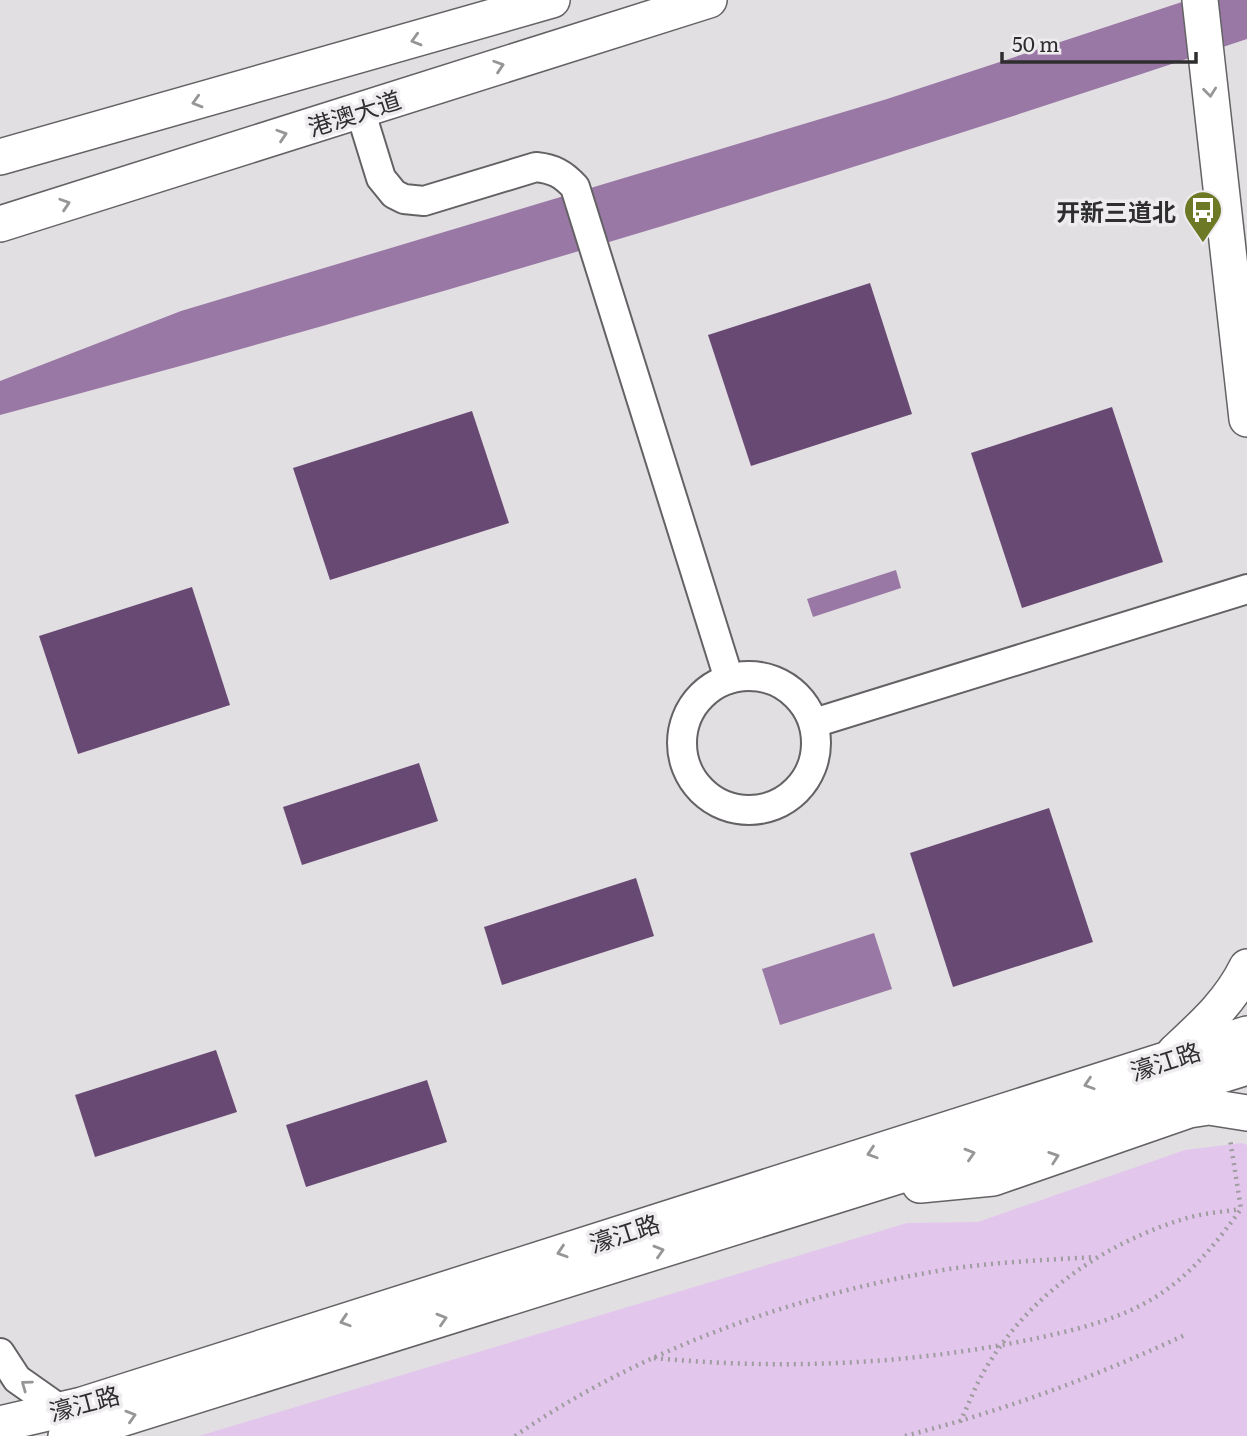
<svg xmlns="http://www.w3.org/2000/svg" width="1247" height="1436" viewBox="0 0 1247 1436" font-family="Literata,'Noto Sans SC',serif">
<style>
.green{fill:#e2c6ec}
.water{fill:#9a78a5}
.building{fill:#684973}
.lines{fill:none;stroke-linecap:round;stroke-linejoin:round}
.minor-casing{stroke:#646265;stroke-width:32}
.major-casing{stroke:#646265;stroke-width:38}
.path{stroke:#9e9c9f;stroke-width:4.5;stroke-dasharray:2 5;stroke-linecap:butt}
.minor{stroke:#fff;stroke-width:28}
.major{stroke:#fff;stroke-width:35}
.oneway{stroke:#979697}
.labels{text-anchor:middle;dominant-baseline:central;stroke-width:7;stroke-linejoin:round;paint-order:stroke}
.street-label{font-size:24px;fill:#2f2e2f;stroke:#efecf0}
.poi-label{font-size:24px;font-weight:bold;fill:#2f2e2f;stroke:#efecf0;text-anchor:end}
</style>
<rect width="100%" height="100%" fill="#e2dfe3"/>
<polygon class="green" points="1242,1143 1247,1145 1247,1436 199,1436 907,1223 978,1222 1185,1150"/>
<g class="water">
<path d="M 1188,0 L 1247,0 L 1247,39 C 836,177 419,303 0,415 L 0,381 L 181,311 L 887,99 Z"/>
<polygon points="896,570 901,588 813,617 807,599"/>
<polygon points="874,933 892,989 780,1025 762,969"/>
</g>
<g class="building">
<polygon points="870,283 912,414 751,466 708,335"/>
<polygon points="1112,407 1163,562 1022,608 971,453"/>
<polygon points="472,411 509,523 330,580 293,468"/>
<polygon points="192,587 230,705 78,754 39,636"/>
<polygon points="419,763 438,821 302,865 283,807"/>
<polygon points="1049,808 1093,942 953,987 910,853"/>
<polygon points="636,878 654,936 502,985 484,927"/>
<polygon points="216,1050 237,1112 95,1157 75,1095"/>
<polygon points="427,1080 447,1142 306,1187 286,1125"/>
</g>
<g class="lines">
<defs>
<g id="minor">
<path d="M 360,110 L 381,178 L 394,194 L 404,199 L 424,201 L 536,167 C 554,169 563,174 575,187 L 729,679"/>
<circle cx="749" cy="743" r="67"/>
<polyline points="814,723 1247,589"/>
<polyline points="0,1353 17,1379 61,1410"/>
</g>
<g id="major">
<polyline points="1200,0 1247,419"/>
<polyline points="0,157 552,0"/>
<polyline points="0,224 709,0"/>
<path d="M 1175,1052 C 1203,1026 1230,1002 1247,967"/>
<polyline points="920,1185 993,1178 1189,1110 1209,1107 1247,1113"/>
<polyline points="0,1424 82,1405 1247,1034"/>
<polyline points="66,1436 1247,1067"/>
</g>
</defs>
<use href="#minor" class="minor-casing"/>
<use href="#major" class="major-casing"/>
<g class="path">
<path d="M 654,1358 C 781,1370 907,1365 1033,1339 C 1080,1329 1131,1317 1170,1287 C 1199,1265 1220,1238 1241,1209 L 1230,1139"/>
<path d="M 960,1422 C 968,1406 974,1389 983,1373 C 1027,1296 1103,1243 1187,1218 C 1204,1213 1223,1212 1240,1209"/>
<path d="M 515,1436 C 639,1350 794,1295 943,1270 C 993,1262 1045,1260 1096,1257"/>
<path d="M 905,1436 C 1003,1411 1095,1377 1187,1334"/>
</g>
<use href="#minor" class="minor"/>
<use href="#major" class="major"/>
</g>
<defs><path id="oneway-chevron" d="M-2-3.5L2.5 0L-2 3.5" fill="none" stroke-width="1.6" stroke-linecap="round" stroke-linejoin="round" transform="scale(1.75)"/></defs>
<g class="oneway">
<use href="#oneway-chevron" transform="translate(416 40) rotate(164)"/>
<use href="#oneway-chevron" transform="translate(499 66) rotate(-18)"/>
<use href="#oneway-chevron" transform="translate(1210 92) rotate(84)"/>
<use href="#oneway-chevron" transform="translate(197 102) rotate(164)"/>
<use href="#oneway-chevron" transform="translate(282 135) rotate(-18)"/>
<use href="#oneway-chevron" transform="translate(65 204) rotate(-18)"/>
<use href="#oneway-chevron" transform="translate(1089 1084) rotate(162)"/>
<use href="#oneway-chevron" transform="translate(872 1153) rotate(162)"/>
<use href="#oneway-chevron" transform="translate(970 1154) rotate(-17)"/>
<use href="#oneway-chevron" transform="translate(1054 1157) rotate(-19)"/>
<use href="#oneway-chevron" transform="translate(659 1251) rotate(-17)"/>
<use href="#oneway-chevron" transform="translate(562 1252) rotate(162)"/>
<use href="#oneway-chevron" transform="translate(442 1319) rotate(-17)"/>
<use href="#oneway-chevron" transform="translate(345 1321) rotate(162)"/>
<use href="#oneway-chevron" transform="translate(26 1385) rotate(-144)"/>
<use href="#oneway-chevron" transform="translate(131 1416) rotate(-17)"/>
</g>
<defs>
<symbol id="bus-pin" viewBox="-11 -11 22 30"><path d="M0 17L-7.5 6A9.5 9.5 0 1 1 7.5 6Z" fill="#6d7925" stroke="#efecf0"/><path d="M-5-6H5V4H4V6H2V4H-2V6H-4V4H-5ZM-3.5-4V0h7V-4ZM-3.5 1.2v1.5H-2V1.2ZM2 1.2v1.5H3.5V1.2Z" fill="#fff"/></symbol>
</defs>
<g fill-rule="evenodd">
<use href="#bus-pin" x="1181" y="188" width="44" height="60"/>
</g>
<g class="labels">
<g class="street-label">
<text transform="translate(354 112) rotate(-18)">港澳大道</text>
<text transform="translate(1165 1060) rotate(-18)">濠江路</text>
<text transform="translate(624 1232) rotate(-18)">濠江路</text>
<text transform="translate(84 1402) rotate(-15)">濠江路</text>
</g>
<g class="poi-label">
<text x="1176" y="210">开新三道北</text>
</g>
</g>
<path d="M1002 52v10h194v-10" fill="none" stroke="#2f2e2f" stroke-width="3.5"/>
<text x="1012" y="52" font-size="21" fill="#2f2e2f" stroke="#efecf0" stroke-width="5" paint-order="stroke">50 m</text>
</svg>
